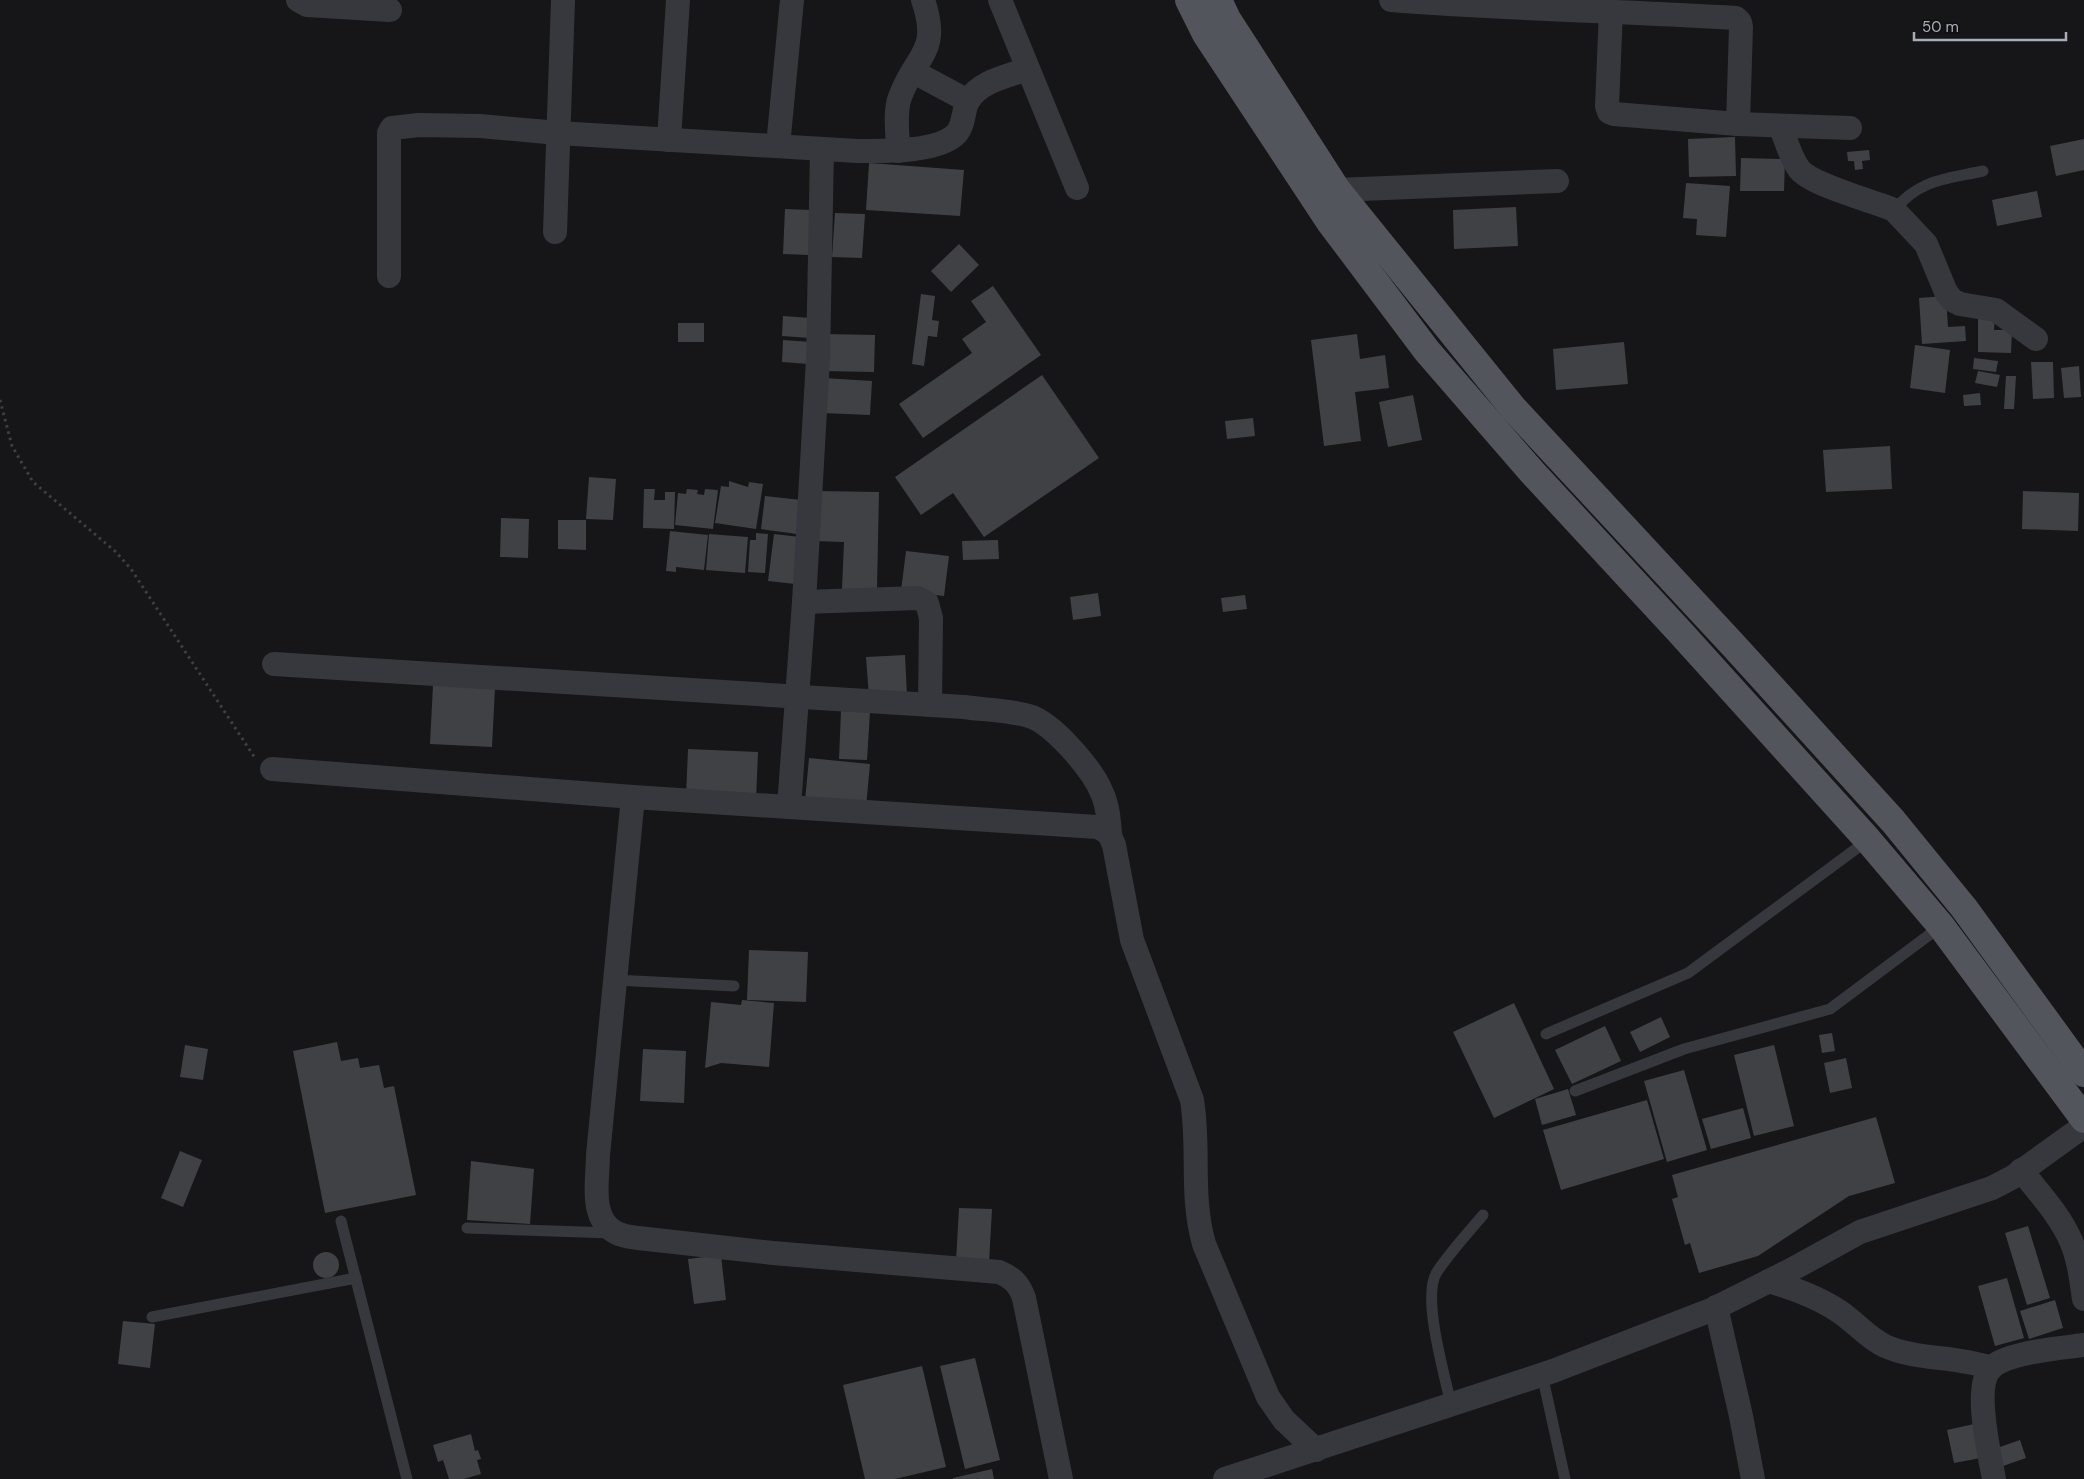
<svg xmlns="http://www.w3.org/2000/svg" width="2084" height="1479" viewBox="0 0 2084 1479" font-family="'DM Sans',sans-serif">
<style>
.building{fill:#404145}
.lines{fill:none;stroke-linecap:round;stroke-linejoin:round}
.path{stroke:#3d3f44;stroke-width:3;stroke-dasharray:2.5 4;stroke-linecap:butt}
.service{stroke:#37383d;stroke-width:11}
.minor{stroke:#37383d;stroke-width:24}
.primary{stroke:#53555c;stroke-width:28}
</style>
<rect width="100%" height="100%" fill="#161618"/>
<g class="building">
<polygon points="1735,137 1736,176 1689,177 1688,139"/>
<polygon points="2084,139 2084,170 2056,176 2050,146"/>
<polygon points="1869,150 1870,160 1862,161 1863,169 1855,170 1854,161 1848,161 1847,152"/>
<polygon points="1741,158 1785,159 1784,191 1740,191"/>
<polygon points="869,163 964,170 960,216 866,210"/>
<polygon points="1686,183 1730,186 1726,237 1696,235 1697,219 1683,218"/>
<polygon points="2037,191 2042,217 1997,226 1992,200"/>
<polygon points="1516,207 1518,246 1454,249 1453,210"/>
<polygon points="785,209 811,210 809,255 783,254"/>
<polygon points="835,213 865,214 862,258 832,257"/>
<polygon points="959,244 979,265 951,292 931,271"/>
<polygon points="993,286 1041,355 923,438 899,404 972,353 962,339 986,322 971,301"/>
<polygon points="921,294 935,296 932,320 939,321 937,337 928,336 924,366 912,364"/>
<polygon points="1946,296 1948,327 1965,326 1966,341 1922,344 1919,298"/>
<polygon points="783,316 811,318 810,338 782,336"/>
<polygon points="1978,317 1995,317 1994,330 2012,330 2011,353 1978,352"/>
<rect x="678" y="323" width="26" height="19"/>
<polygon points="824,334 875,335 874,372 823,371"/>
<polygon points="1357,334 1360,359 1385,355 1389,388 1355,392 1361,441 1324,446 1311,340"/>
<polygon points="783,340 811,342 809,364 782,362"/>
<polygon points="1624,342 1628,384 1556,390 1553,349"/>
<polygon points="1915,345 1950,350 1945,393 1910,388"/>
<polygon points="1974,358 1998,361 1996,372 1973,369"/>
<polygon points="2031,362 2053,362 2054,398 2033,399"/>
<polygon points="2079,366 2081,397 2064,398 2061,368"/>
<polygon points="1978,371 2000,375 1997,387 1975,383"/>
<polygon points="1042,375 1099,458 984,537 953,493 921,515 895,477"/>
<polygon points="2006,376 2016,376 2014,409 2004,409"/>
<polygon points="824,378 872,381 870,415 822,413"/>
<polygon points="1980,393 1981,405 1964,406 1963,395"/>
<polygon points="1413,395 1422,440 1388,447 1379,402"/>
<polygon points="1253,418 1255,436 1227,439 1225,421"/>
<polygon points="1890,446 1892,489 1826,492 1823,450"/>
<polygon points="589,477 616,479 613,520 586,519"/>
<polygon points="729,481 748,487 749,482 763,484 756,529 715,523 721,486 729,487"/>
<polygon points="644,489 655,489 654,500 665,500 665,492 675,492 674,529 643,528"/>
<polygon points="687,489 698,490 697,494 704,495 705,489 718,490 713,529 675,525 678,493 686,494"/>
<polygon points="816,491 879,492 877,589 842,589 844,542 814,541"/>
<polygon points="2023,491 2079,493 2078,531 2022,529"/>
<polygon points="765,496 801,500 797,534 761,529"/>
<polygon points="501,518 529,519 528,558 500,557"/>
<polygon points="558,520 586,520 586,550 558,549"/>
<polygon points="670,531 708,535 704,570 676,567 676,572 666,571"/>
<polygon points="756,533 768,534 765,573 748,572 750,540 756,540"/>
<polygon points="709,534 748,537 745,573 706,570"/>
<polygon points="774,534 800,537 795,584 768,581"/>
<polygon points="998,540 999,559 963,560 962,541"/>
<polygon points="906,551 949,556 944,596 901,591"/>
<polygon points="1098,593 1101,616 1073,620 1070,597"/>
<polygon points="1245,595 1247,609 1223,612 1221,598"/>
<polygon points="905,655 907,696 869,697 866,657"/>
<polygon points="433,685 495,688 492,747 430,744"/>
<polygon points="841,711 870,712 867,760 839,759"/>
<polygon points="688,749 758,752 756,800 686,797"/>
<polygon points="809,758 870,764 866,807 805,801"/>
<polygon points="749,950 808,952 806,1002 747,1000"/>
<polygon points="742,1000 774,1003 769,1067 721,1063 705,1068 711,1002 741,1005"/>
<polygon points="1514,1003 1554,1089 1494,1118 1453,1032"/>
<polygon points="1661,1017 1670,1037 1640,1052 1630,1032"/>
<polygon points="1605,1026 1621,1061 1572,1084 1555,1050"/>
<polygon points="1832,1033 1835,1051 1822,1053 1819,1035"/>
<polygon points="337,1042 341,1061 358,1058 360,1068 379,1065 384,1088 394,1086 416,1195 325,1213 293,1051"/>
<polygon points="185,1045 208,1049 203,1080 180,1077"/>
<polygon points="1774,1045 1794,1126 1754,1136 1734,1055"/>
<polygon points="643,1049 686,1051 684,1103 640,1101"/>
<polygon points="1846,1058 1852,1088 1830,1093 1824,1063"/>
<polygon points="1684,1070 1707,1150 1667,1162 1644,1081"/>
<polygon points="1568,1089 1576,1115 1542,1125 1535,1099"/>
<polygon points="1647,1100 1664,1159 1561,1190 1543,1130"/>
<polygon points="1743,1108 1751,1138 1711,1149 1702,1119"/>
<polygon points="1876,1117 1895,1183 1849,1196 1758,1256 1699,1273 1690,1243 1685,1245 1672,1199 1678,1197 1672,1175"/>
<polygon points="180,1151 202,1160 183,1207 161,1198"/>
<polygon points="471,1161 534,1169 530,1224 467,1220"/>
<polygon points="959,1208 992,1209 989,1263 956,1261"/>
<polygon points="2028,1226 2050,1298 2027,1305 2005,1233"/>
<circle cx="326" cy="1265" r="13"/>
<polygon points="721,1255 726,1300 694,1304 688,1259"/>
<polygon points="2007,1278 2024,1338 1995,1346 1978,1286"/>
<polygon points="2055,1300 2063,1328 2029,1339 2020,1311"/>
<polygon points="123,1321 155,1324 150,1368 118,1364"/>
<polygon points="975,1358 1000,1460 965,1469 940,1366"/>
<polygon points="922,1366 946,1467 895,1479 865,1479 843,1385"/>
<polygon points="1974,1424 1981,1458 1954,1463 1947,1430"/>
<polygon points="471,1434 475,1451 478,1450 481,1459 477,1460 481,1474 464,1479 449,1479 443,1460 438,1462 433,1445"/>
<polygon points="2020,1440 2026,1458 2003,1466 1997,1448"/>
<polygon points="992,1469 994,1479 953,1479 953,1478"/>
</g>
<g class="lines">
<polyline class="path" points="0,400 12,446 33,482 116,552 131,569 255,758"/>
<g class="service">
<path d="M 1894,210 C 1920,179 1946,179 1983,171"/>
<polyline points="615,980 734,986"/>
<polyline points="1546,1034 1688,973 1868,840"/>
<polyline points="1575,1091 1684,1049 1830,1009 1941,926"/>
<polyline points="341,1221 407,1479"/>
<polyline points="467,1228 612,1233"/>
<polyline points="152,1317 356,1278"/>
<polyline points="1542,1374 1565,1479"/>
<path d="M 1451,1405 C 1445,1375 1421,1296 1437,1272 C 1450,1252 1468,1233 1483,1215"/>
</g>
<g class="minor">
<polyline points="298,0 307,5 390,10"/>
<polyline points="1000,0 1077,188"/>
<path d="M 1391,0 C 1506,9 1621,11 1736,18 L 1740,22 L 1741,27 L 1738,124"/>
<polyline points="1611,10 1607,106 1609,112 1614,114 1738,124 1850,128"/>
<polyline points="914,72 968,101"/>
<path d="M 1780,126 C 1786,139 1790,157 1799,169 C 1811,185 1873,201 1894,210 L 1926,244 L 1946,292 L 1952,300 L 1960,304 L 1996,310 L 2036,339"/>
<polyline points="669,140 678,0"/>
<polyline points="778,146 792,0"/>
<path d="M 898,151 C 898,133 894,113 900,97 C 916,53 941,53 923,0"/>
<polyline points="1337,190 1557,181"/>
<polyline points="555,232 563,0"/>
<path d="M 389,276 L 389,133 L 392,128 L 419,125 L 480,126 L 558,133 L 857,151 C 882,151 939,153 957,133 C 964,125 963,110 968,101 C 980,81 1008,76 1028,69"/>
<polyline points="804,602 918,598 927,603 931,618 930,705"/>
<path d="M 274,664 L 964,707 C 985,710 1009,710 1029,716 C 1053,723 1093,770 1102,793 C 1108,806 1109,821 1110,834"/>
<path d="M 272,769 L 633,797 L 1097,827 C 1108,831 1110,835 1114,845 L 1132,940 L 1192,1100 C 1200,1149 1190,1194 1204,1244 L 1268,1397 L 1284,1420 L 1316,1450"/>
<path d="M 633,797 L 598,1155 C 598,1179 589,1218 615,1232 C 621,1236 630,1237 638,1238 L 773,1253 L 999,1272 C 1013,1278 1019,1284 1024,1298 L 1061,1479"/>
<polyline points="789,807 804,602 818,359 822,149"/>
<path d="M 2021,1170 C 2038,1192 2060,1215 2071,1241 C 2079,1259 2081,1279 2084,1299"/>
<path d="M 1769,1281 C 1794,1289 1818,1297 1840,1312 C 1855,1322 1869,1339 1885,1346 C 1915,1360 1958,1356 1991,1368"/>
<polyline points="1716,1307 1741,1416 1753,1479"/>
<polyline points="1225,1479 1553,1371 1711,1310 1789,1271 1860,1232 1992,1188 2013,1177 2084,1126"/>
<path d="M 1994,1479 C 1990,1456 1972,1384 1992,1367 C 2009,1352 2061,1348 2084,1345"/>
</g>
<g class="primary">
<polyline points="1189,0 1206,34 1330,222 1427,351 1532,472 1679,631 1868,840 1941,926 2084,1119"/>
<polyline points="1218,0 1227,19 1337,190 1513,408 1734,646 1893,821 1964,908 2084,1073"/>
</g>
</g>
<path d="M1914 32v8h152v-8" fill="none" stroke="#a8adb8" stroke-width="2.5"/>
<text x="1922" y="32" font-size="15" fill="#a8adb8" stroke="#111113" stroke-width="4" paint-order="stroke">50 m</text>
</svg>
